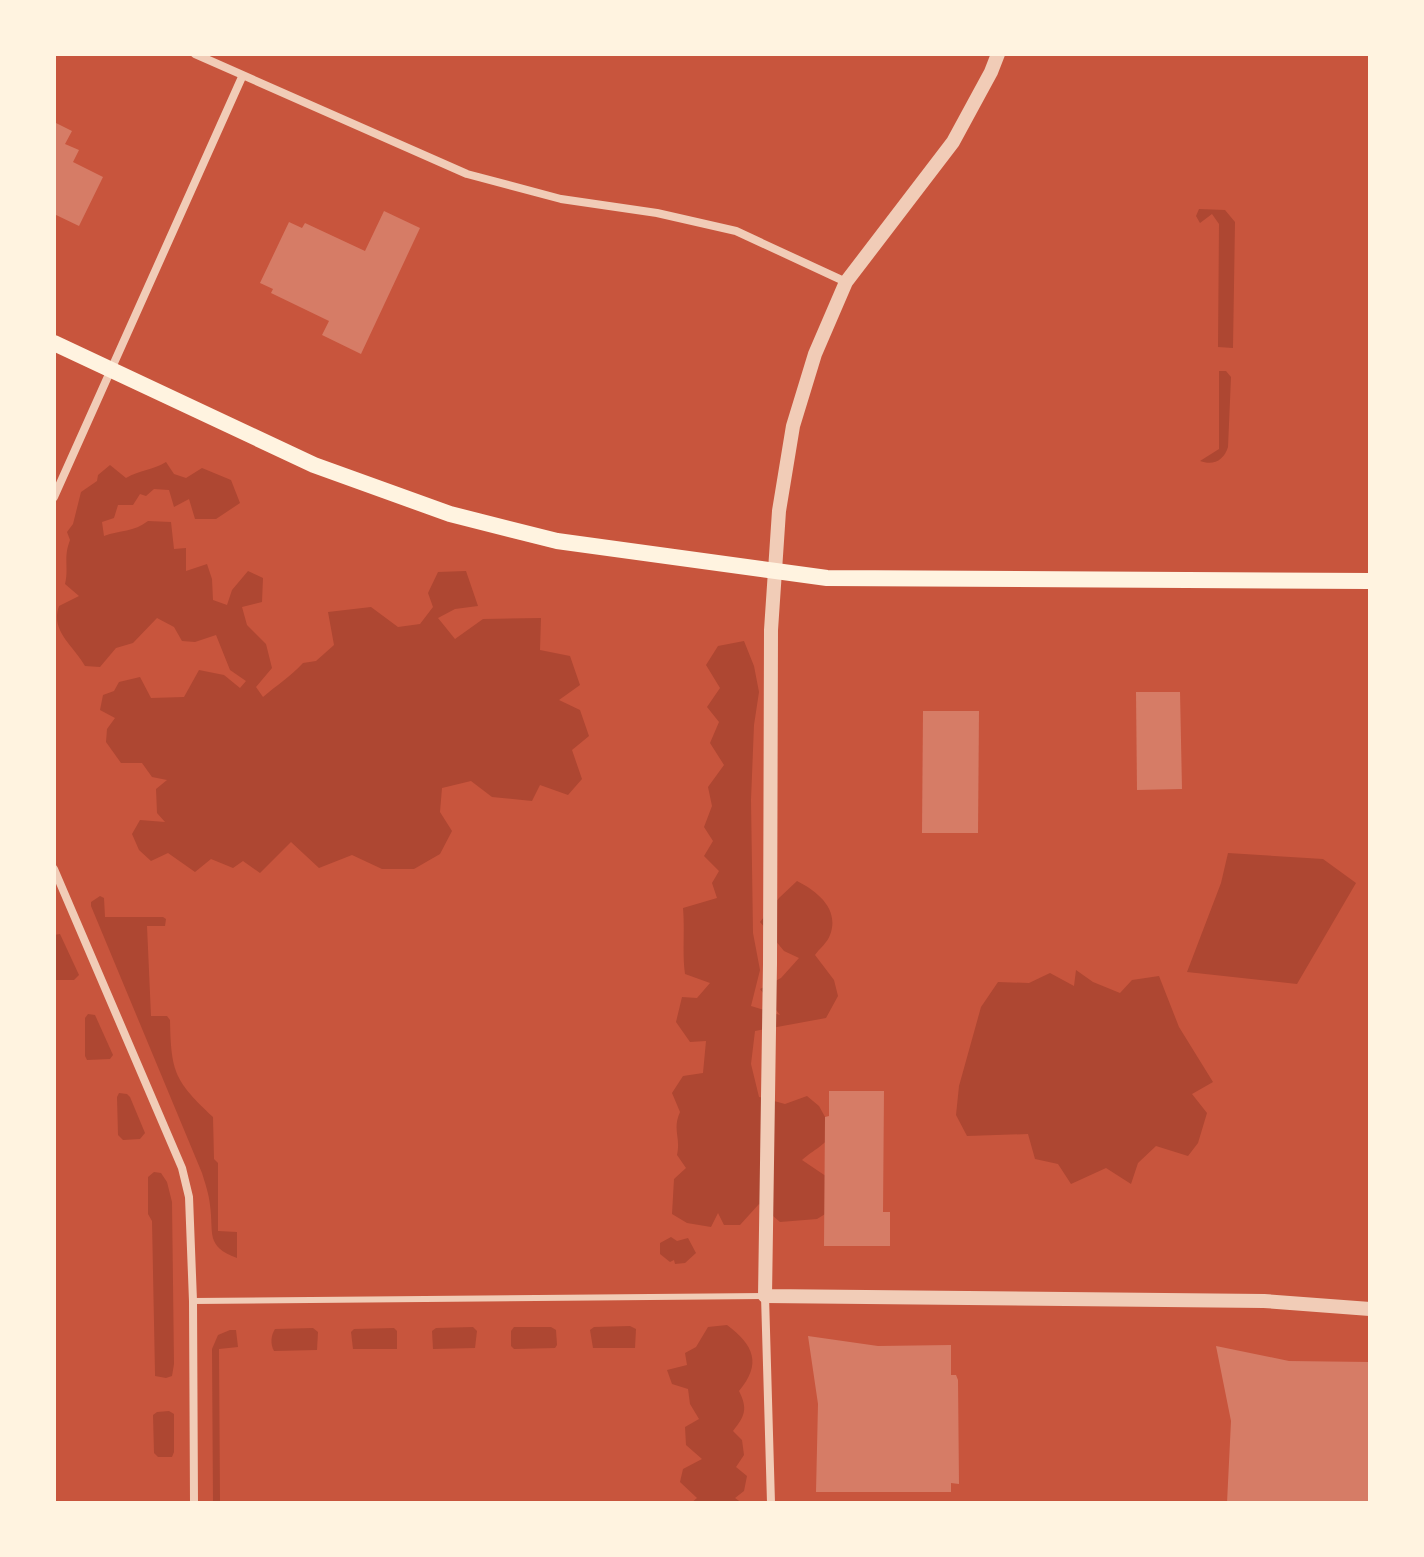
<svg xmlns="http://www.w3.org/2000/svg" width="1424" height="1557" viewBox="0 0 1424 1557" font-family="Arial,sans-serif">
<style>
.green{fill:#ae4732}
.building{fill:#d67c66}
.lines{fill:none;stroke-linecap:round;stroke-linejoin:round}
.service{stroke:#f1ccb7;stroke-width:6}
.minor{stroke:#f1ccb7;stroke-width:8}
.tertiary{stroke:#f1ccb7;stroke-width:14}
.secondary{stroke:#fff3e0;stroke-width:16}
</style>
<rect width="100%" height="100%" fill="#c8553d"/>
<g class="green">
<polygon points="1199,209 1225,210 1235,222 1233,348 1218,347 1219,224 1212,214 1200,223 1196,216"/>
<path d="M 1219,371 L 1226,371 L 1231,377 L 1228,447 C 1224,460 1214,466 1200,461 L 1219,449 Z"/>
<path d="M 166,462 L 174,474 L 186,478 L 202,468 L 231,480 L 240,503 L 216,519 L 195,519 L 189,499 L 174,507 L 169,490 L 154,489 L 146,496 L 140,494 L 133,505 L 118,505 L 114,518 L 102,522 L 104,536 C 120,530 134,532 148,521 L 171,522 L 174,549 L 186,548 L 186,571 L 207,564 L 212,579 L 213,600 L 227,605 L 232,590 L 248,571 L 263,578 L 262,602 L 242,607 L 247,625 L 266,644 L 272,668 L 256,687 L 263,697 C 277,685 290,677 303,663 L 316,661 L 334,645 L 328,612 L 371,607 L 398,627 L 420,624 L 433,607 L 428,593 L 438,572 L 466,571 L 478,606 L 455,609 L 438,618 L 455,639 L 483,619 L 541,618 L 540,650 L 570,656 L 580,685 L 559,700 L 580,710 L 589,736 L 572,750 L 582,779 L 568,795 L 540,785 L 532,801 L 492,797 L 471,781 L 442,788 L 440,812 L 452,831 L 440,854 L 414,869 L 382,869 L 352,855 L 319,868 L 291,842 L 260,873 L 243,861 L 233,868 L 211,859 L 195,872 L 168,853 L 151,861 L 139,850 L 132,834 L 140,820 L 165,822 L 157,813 L 156,789 L 167,780 L 152,777 L 142,763 L 121,763 L 106,742 L 107,729 L 115,718 L 100,710 L 103,695 L 114,691 L 119,682 L 140,677 L 151,698 L 184,697 L 199,670 L 224,675 L 240,688 L 246,681 L 230,670 L 216,635 L 195,642 L 182,641 L 174,627 L 157,618 L 133,643 L 116,648 L 100,667 L 85,666 C 73,645 50,631 59,606 L 79,596 L 65,584 C 69,567 63,558 70,540 L 67,532 L 73,524 L 81,492 L 97,481 L 98,475 L 110,465 L 126,478 C 140,470 153,470 166,462 Z"/>
<path d="M 744,641 L 754,666 L 759,692 L 754,725 L 751,800 L 753,933 L 760,970 L 751,1006 L 780,1015 L 760,989 L 781,978 L 799,958 L 784,951 L 760,922 L 779,898 L 797,881 C 817,891 840,909 830,935 C 828,942 819,949 815,955 L 834,980 L 838,996 L 826,1018 L 755,1031 L 751,1064 L 759,1097 L 785,1104 L 807,1096 L 819,1106 L 834,1133 C 822,1147 815,1149 802,1160 L 839,1185 L 835,1208 L 817,1219 L 780,1222 L 759,1204 L 740,1225 L 724,1225 L 718,1213 L 711,1227 L 687,1223 L 672,1214 L 674,1179 L 686,1168 L 677,1155 C 681,1137 672,1130 680,1112 L 672,1093 L 683,1076 L 703,1073 L 706,1041 L 690,1042 L 676,1022 L 682,997 L 697,998 L 710,983 L 685,974 C 682,952 685,932 683,908 L 717,898 L 712,883 L 719,871 L 704,856 L 713,841 L 704,827 L 712,806 L 708,787 L 724,765 L 710,743 L 719,722 L 707,707 L 720,688 L 706,665 L 718,646 Z"/>
<polygon points="1228,853 1323,859 1356,883 1297,984 1187,972 1221,883"/>
<path d="M 100,896 L 104,898 L 105,917 L 163,917 L 166,919 L 165,926 L 147,926 L 151,1016 L 167,1016 L 170,1020 C 171,1073 175,1081 213,1117 L 214,1159 L 218,1163 L 218,1231 L 237,1232 L 237,1258 C 205,1246 214,1234 210,1205 C 209,1194 205,1183 202,1173 L 91,906 L 91,902 Z"/>
<polygon points="60,934 79,975 74,980 54,980 54,935"/>
<polygon points="1076,970 1093,982 1120,993 1132,980 1159,976 1179,1027 1213,1082 1192,1094 1207,1113 1198,1143 1188,1156 1156,1146 1138,1163 1131,1184 1106,1168 1071,1184 1058,1164 1035,1159 1028,1134 967,1136 956,1115 959,1086 981,1007 998,982 1029,983 1050,973 1074,986"/>
<polygon points="88,1014 95,1015 113,1055 110,1059 87,1060 85,1056 85,1018"/>
<polygon points="119,1093 127,1094 130,1097 145,1133 140,1139 123,1140 118,1135 117,1097"/>
<polygon points="154,1172 161,1173 167,1182 172,1202 174,1364 172,1376 166,1378 155,1376 155,1373 152,1221 148,1214 148,1177"/>
<polygon points="671,1237 677,1241 688,1238 696,1253 685,1263 675,1264 674,1260 670,1262 660,1254 660,1243"/>
<path d="M 727,1325 C 754,1345 762,1364 739,1391 C 748,1409 745,1416 733,1431 L 742,1440 L 744,1455 L 736,1467 L 747,1476 L 744,1491 L 735,1498 L 742,1503 L 691,1503 L 697,1498 L 680,1482 L 683,1469 L 702,1459 L 686,1445 L 685,1427 L 699,1419 L 690,1404 L 688,1389 L 672,1384 L 667,1370 L 687,1365 L 685,1353 L 696,1347 L 708,1327 Z"/>
<polygon points="630,1326 636,1329 635,1348 593,1348 590,1330 594,1327"/>
<polygon points="473,1327 477,1331 475,1348 433,1349 432,1331 436,1328"/>
<polygon points="514,1327 551,1327 556,1330 557,1345 555,1348 514,1349 511,1346 511,1331"/>
<path d="M 313,1328 L 318,1332 L 317,1350 L 274,1351 C 270,1344 271,1335 275,1329 Z"/>
<polygon points="394,1328 397,1331 397,1349 353,1349 351,1332 354,1329"/>
<polygon points="230,1330 236,1330 238,1347 219,1349 220,1503 213,1503 212,1349 218,1335"/>
<polygon points="169,1411 174,1414 174,1452 172,1457 158,1457 154,1453 153,1415 157,1412"/>
</g>
<g class="building">
<polygon points="54,122 72,131 65,144 79,150 73,162 103,177 79,226 54,214"/>
<polygon points="384,211 420,228 361,354 322,335 329,321 271,293 273,289 260,283 289,222 302,228 305,223 365,251"/>
<polygon points="1136,692 1180,692 1182,789 1137,790"/>
<polygon points="923,711 979,711 978,833 922,833"/>
<polygon points="829,1091 884,1091 883,1212 890,1212 890,1246 824,1246 825,1117 829,1116"/>
<polygon points="808,1336 878,1346 951,1345 951,1375 956,1375 958,1380 959,1484 951,1483 951,1492 816,1492 818,1404"/>
<polygon points="1216,1346 1289,1361 1370,1362 1370,1503 1227,1503 1231,1421"/>
</g>
<g class="lines">
<polyline class="service" points="193,1301 765,1296"/>
<g class="minor">
<polyline points="195,54 467,174 561,199 657,213 736,231 846,282"/>
<polyline points="54,497 242,77"/>
<polyline points="54,869 182,1168 189,1197 193,1301 194,1503"/>
<polyline points="765,1296 771,1503"/>
</g>
<polyline class="tertiary" points="998,54 991,72 953,142 846,282 815,354 793,426 779,511 771,630 770,964 765,1296 1264,1301 1370,1309"/>
<polyline class="secondary" points="54,343 314,465 450,514 557,541 827,578 1370,581"/>
</g>
<rect width="1424" height="1557" fill="none" stroke="#fff3e0" stroke-width="112"/>
</svg>
